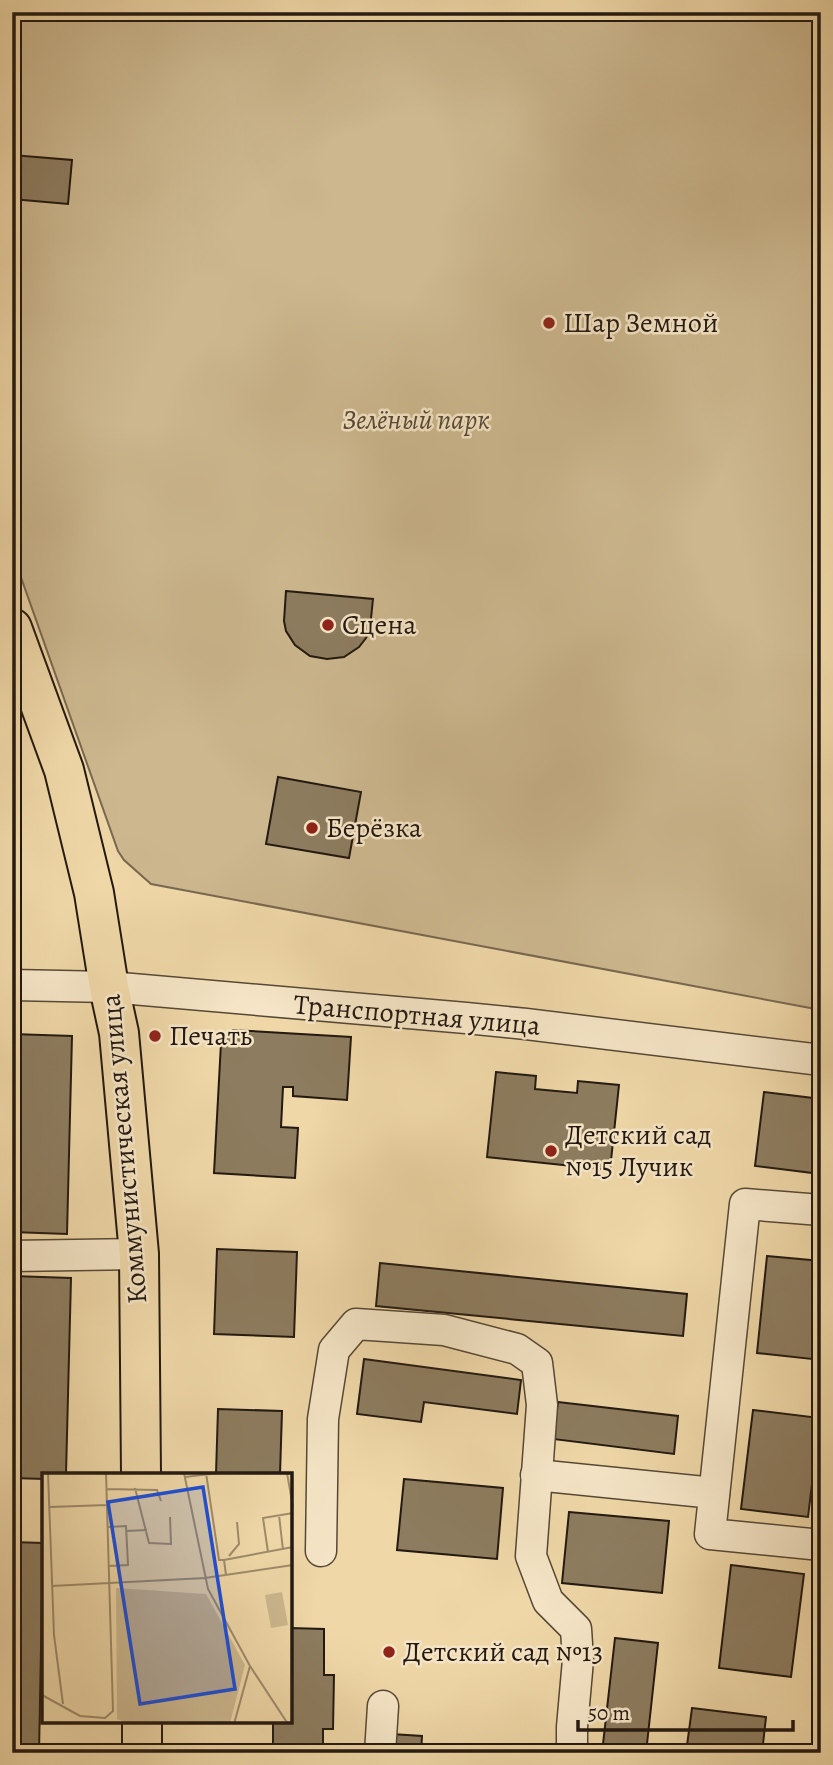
<svg xmlns="http://www.w3.org/2000/svg" width="833" height="1765" viewBox="0 0 833 1765" font-family="Alegreya,serif">
<style>
.green{fill:#ccb78e;stroke:#786850;stroke-width:2}
.building{fill:#8d7c5f;stroke:#231911;stroke-width:2}
.lines{fill:none;stroke-linecap:round;stroke-linejoin:round}
.minor-casing{stroke:#564836;stroke-width:33}
.major-casing{stroke:#231911;stroke-width:42}
.minor{stroke:#f5e5c6;stroke-width:30}
.major{stroke:#efd7a7;stroke-width:38}
.poi-dot{fill:#8f2418;stroke:#f5e5c6;stroke-width:2.5}
.labels{text-anchor:middle;dominant-baseline:central;stroke-width:5;stroke-linejoin:round;paint-order:stroke}
.poi-label{font-size:28px;fill:#231911;stroke:#f5e5c6;text-anchor:start}
.park-label{font-size:28px;font-style:italic;fill:#564836;stroke:#f5e5c6}
.street-label{font-size:28px;fill:#231911;stroke:#f5e5c6}
.inset-road{fill:none;stroke:#9d8b6b;stroke-width:2}
.view{fill:#1d4ed8;fill-opacity:0.15;stroke:#1d4ed8;stroke-width:3.5}
.inset-edge{fill:none;stroke:#231911;stroke-width:3.5}
</style>
<rect width="100%" height="100%" fill="#efd7a7"/>
<filter id="stains"><feTurbulence type="fractalNoise" baseFrequency=".00286" numOctaves="4"/><feColorMatrix values="0 0 0 0 .2 0 0 0 0 .09 0 0 0 0 .02 0 0 0 .5 -.17"/></filter>
<radialGradient id="worn" r=".72"><stop offset=".6" stop-color="#630" stop-opacity="0"/><stop offset="1" stop-color="#630" stop-opacity=".3"/></radialGradient>
<polygon class="green" points="12,12 821,12 821,1010 151,884 124,860 118,851 12,552"/>
<g class="building">
<polygon points="12,155 72,160 68,204 12,199"/>
<polygon points="286,591 373,599 370,628 366,638 359,647 344,657 327,659 310,656 295,645 286,631 284,621"/>
<polygon points="278,777 361,792 349,858 266,844"/>
<polygon points="233,1030 351,1037 347,1100 293,1096 293,1087 283,1087 281,1127 298,1128 295,1178 214,1173 221,1043 225,1035"/>
<polygon points="12,1034 72,1036 67,1234 12,1232"/>
<polygon points="496,1072 536,1076 535,1089 577,1093 578,1081 619,1085 610,1170 487,1157"/>
<polygon points="764,1092 821,1099 821,1174 755,1166"/>
<polygon points="217,1249 297,1252 294,1337 214,1334"/>
<polygon points="767,1256 821,1261 821,1360 757,1353"/>
<polygon points="380,1263 687,1294 683,1336 376,1306"/>
<polygon points="12,1276 71,1278 66,1474 44,1474 44,1479 12,1478"/>
<polygon points="364,1359 521,1380 517,1414 424,1402 421,1422 357,1414"/>
<polygon points="558,1402 678,1416 674,1454 553,1439"/>
<polygon points="218,1409 282,1411 280,1474 216,1474"/>
<polygon points="753,1410 820,1418 808,1517 741,1509"/>
<polygon points="404,1479 503,1488 497,1559 397,1550"/>
<polygon points="569,1512 669,1521 662,1593 562,1583"/>
<polygon points="12,1542 43,1543 39,1753 12,1753"/>
<polygon points="731,1565 804,1574 791,1677 719,1668"/>
<polygon points="290,1628 324,1629 324,1675 334,1675 333,1729 323,1729 323,1753 273,1753 273,1721 290,1721"/>
<polygon points="615,1638 658,1643 646,1753 602,1753"/>
<polygon points="692,1708 766,1717 762,1753 686,1753"/>
<polygon points="391,1734 422,1736 421,1753 389,1753"/>
</g>
<g class="lines">
<defs>
<g id="minor">
<polyline points="12,985 109,987 466,1018 526,1024 821,1060"/>
<polyline points="821,1210 745,1204 710,1534 821,1545"/>
<polyline points="12,1256 139,1254"/>
<polyline points="536,1475 714,1493"/>
<polyline points="321,1551 323,1419 334,1350 356,1324 444,1330 517,1349 537,1363 542,1405 531,1556 548,1601 576,1629 578,1660 572,1727 572,1753"/>
<polyline points="380,1753 383,1706"/>
</g>
<g id="major">
<polyline points="12,628 64,770 94,893 109,987 119,1033 139,1254 141,1474"/>
<polyline points="142,1721 142,1753"/>
</g>
</defs>
<use href="#minor" class="minor-casing"/>
<use href="#major" class="major-casing"/>
<use href="#minor" class="minor"/>
<use href="#major" class="major"/>
</g>
<g class="poi-dot">
<circle cx="549" cy="323" r="7"/>
<circle cx="328" cy="625" r="7"/>
<circle cx="312" cy="828" r="7"/>
<circle cx="155" cy="1036" r="7"/>
<circle cx="551" cy="1151" r="7"/>
<circle cx="389" cy="1652" r="7"/>
</g>
<g class="labels">
<g class="poi-label">
<text x="563" y="323">Шар Земной</text>
<text x="342" y="625">Сцена</text>
<text x="326" y="828">Берёзка</text>
<text x="169" y="1036">Печать</text>
<text x="565" y="1135">Детский сад<tspan x="565" dy="32">№15 Лучик</tspan></text>
<text x="403" y="1652">Детский сад №13</text>
</g>
<g class="park-label">
<text x="416" y="420">Зелёный парк</text>
</g>
<g class="street-label">
<text transform="translate(417 1015) rotate(5)">Транспортная улица</text>
<text transform="translate(124 1149) rotate(-95)">Коммунистическая улица</text>
</g>
</g>
<g transform="translate(42 1473)">
<rect width="250" height="250" fill="#efd7a7"/>
<path d="M 74,115 L 164,121 L 203,192 L 188,250 L 88,251 L 75,246 ZM 240,119 L 246,152 L 229,155 L 223,122 Z" fill="#ccb78e"/>
<path class="inset-road" d="M 6,0 L 12,162 L 21,231M 142,0 L 166,116 L 208,193 L 246,251M 164,0 L 177,87 L 182,87 L 184,102M 245,0 L 251,34M 143,4 L 177,0M 93,15 L 107,70 L 129,71 L 128,44M 64,16 L 115,17 L 119,28M 8,34 L 65,32M 237,42 L 241,77M 66,54 L 84,53 L 86,92 L 67,93M 84,58 L 105,57M 226,79 L 221,45 L 251,40M 187,83 L 197,71 L 195,49M 182,87 L 251,74M 10,113 L 163,105 L 251,92M 0,222 L 38,243 L 63,245 L 71,238 L 64,0M 192,251 L 208,193"/>
<path class="view" d="M 161,14 L 193,216 L 98,231 L 66,29 Z"/>
<rect width="250" height="250" class="inset-edge"/>
</g>
<rect width="833" height="1765" fill="none" stroke="#efd7a7" stroke-width="42"/>
<rect x="14" y="14" width="805" height="1737" fill="none" stroke="#231911" stroke-width="3.5"/>
<rect x="21" y="21" width="791" height="1723" fill="none" stroke="#231911" stroke-width="2"/>
<path d="M578 1720v10h215v-10" fill="none" stroke="#231911" stroke-width="3.5"/>
<text x="588" y="1720" font-size="21" fill="#231911" stroke="#f5e5c6" stroke-width="5" paint-order="stroke">50 m</text>
<rect width="100%" height="100%" filter="url(#stains)"/>
<rect width="100%" height="100%" fill="url(#worn)"/>
</svg>
